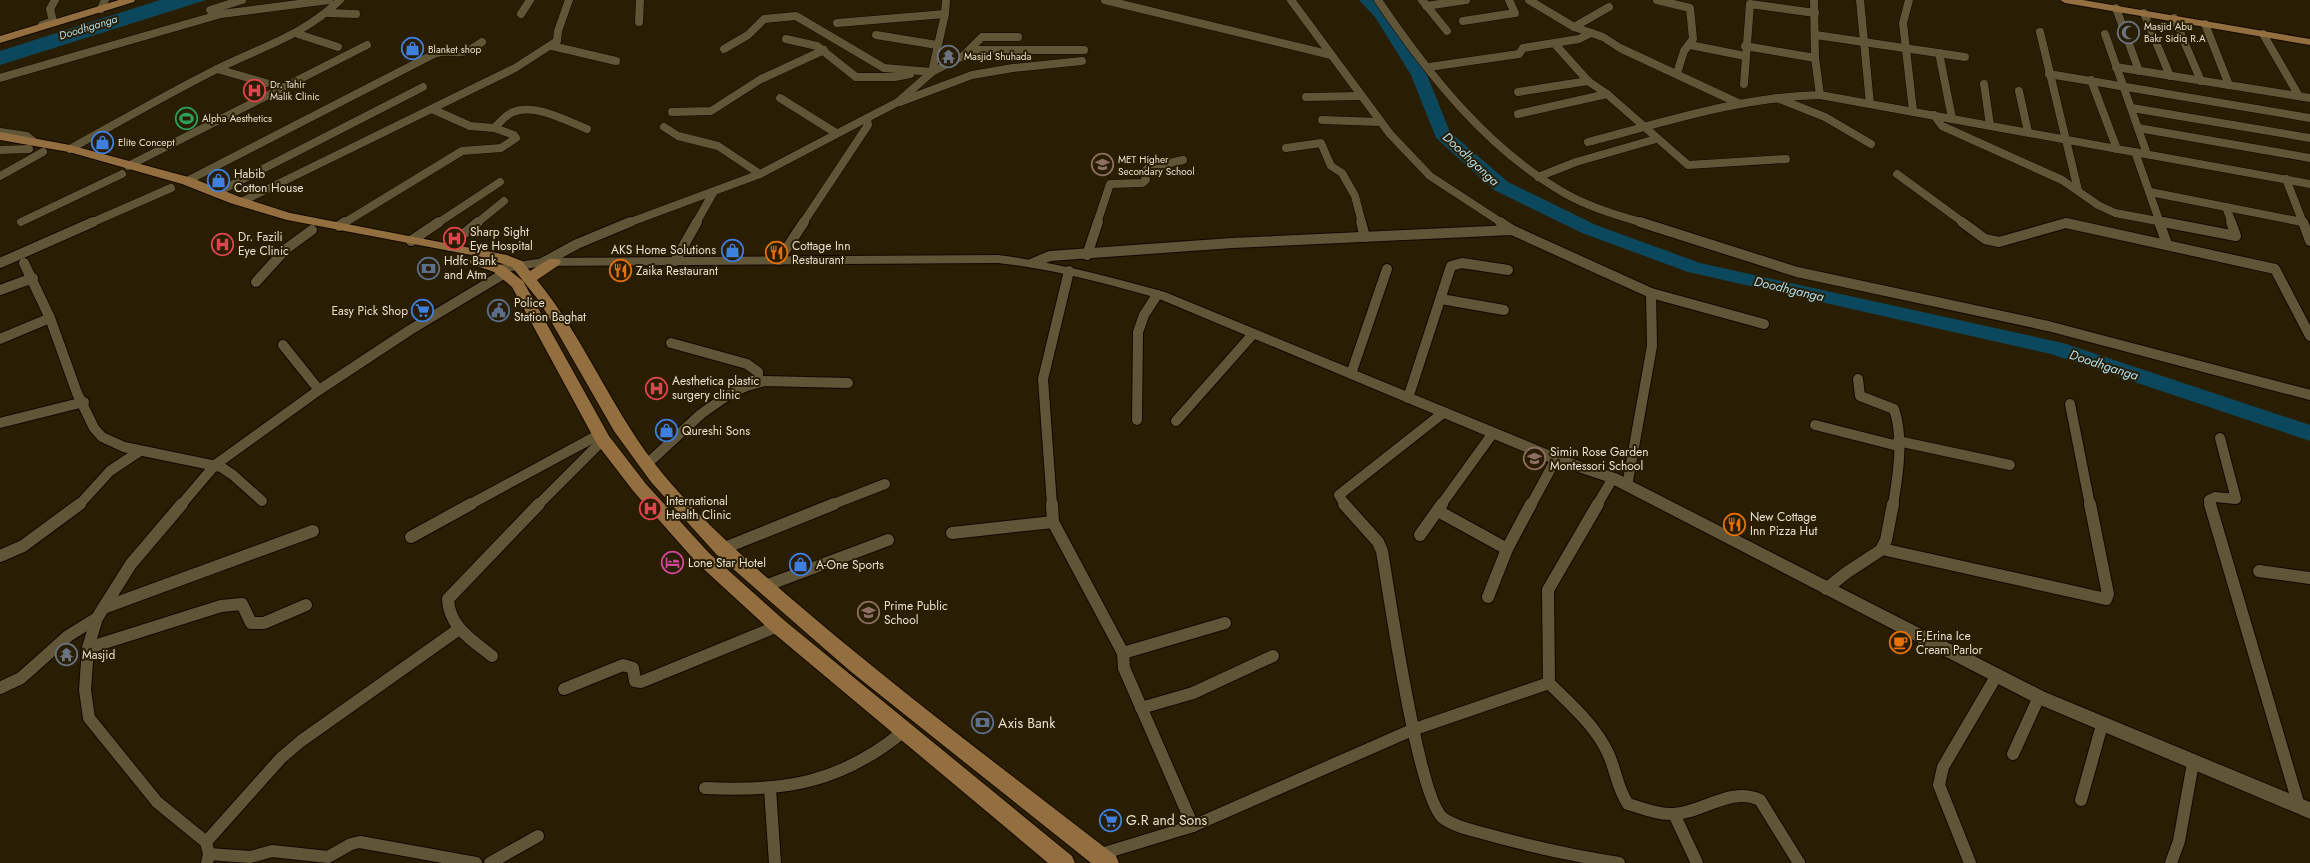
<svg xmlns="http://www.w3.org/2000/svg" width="2310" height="863" viewBox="0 0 2310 863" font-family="Jost,sans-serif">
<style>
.water{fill:#0c485d}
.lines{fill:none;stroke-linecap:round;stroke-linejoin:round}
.river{fill:#0c485d;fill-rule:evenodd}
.minor-far2-casing{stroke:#120700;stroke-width:9}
.minor-far1-casing{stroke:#120700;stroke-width:12}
.minor-casing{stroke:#120700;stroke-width:14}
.secondary-casing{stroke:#120700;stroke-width:2}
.primary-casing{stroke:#120700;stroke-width:2}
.minor-far2{stroke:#615538;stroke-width:8}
.minor-far1{stroke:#615538;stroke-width:10}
.minor{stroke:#615538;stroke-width:12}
.secondary{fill:#615538;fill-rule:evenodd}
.primary{fill:#936e3f;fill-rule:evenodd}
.labels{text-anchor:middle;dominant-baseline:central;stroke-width:4;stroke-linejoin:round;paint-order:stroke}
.far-poi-label{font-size:10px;fill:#e7dfcf;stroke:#291e03;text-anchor:start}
.far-water-label{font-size:11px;font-style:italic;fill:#adddf1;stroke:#291e03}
.poi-label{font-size:12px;fill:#e7dfcf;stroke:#291e03;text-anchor:start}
.water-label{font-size:13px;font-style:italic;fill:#adddf1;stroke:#291e03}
.near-poi-label{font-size:14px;fill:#e7dfcf;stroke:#291e03;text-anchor:start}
</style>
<rect width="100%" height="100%" fill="#291e03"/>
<polygon class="water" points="160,0 206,0 0,65 0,51"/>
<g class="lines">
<polygon class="river" points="1359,0 1376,0 1389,14 1427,75 1450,132 1508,182 1596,225 1700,263 2063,343 2310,425 2310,441 2051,354 1688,272 1582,233 1494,190 1436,138 1411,75 1375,17"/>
<defs>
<g id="minor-far2">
<polyline points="1105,0 1331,55"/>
<polyline points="1291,0 1390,134 1430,176 1502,223"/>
<path d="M 1378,0 C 1428,74 1488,150 1566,194 C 1589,207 1617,215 1643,223"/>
<polyline points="1422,0 1447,31"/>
<polyline points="1529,0 1574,27 1603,37 1620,48 1738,103"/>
<polyline points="1657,0 1690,8 1693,39 1684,51 1677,73"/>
<polyline points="1814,0 1815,58 1820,95"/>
<polyline points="1860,0 1870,104"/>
<polyline points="1909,0 1903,23 1913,111"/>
<polyline points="1426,6 1466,0"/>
<polyline points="2116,8 2139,71"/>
<polyline points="101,9 105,0"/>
<polyline points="210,10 242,0"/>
<polyline points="328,13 356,14"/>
<polyline points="2144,13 2170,76"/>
<polyline points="521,14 530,0"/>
<polyline points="2174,18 2201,81"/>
<polyline points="1463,21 1515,13 1509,0"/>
<polyline points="639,22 640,0"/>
<polyline points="837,23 945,14"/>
<polyline points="2205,24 2229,85"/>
<polyline points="42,25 53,21 50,9 55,0"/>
<polyline points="1574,27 1609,7"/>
<polyline points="2040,32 2078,190"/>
<polyline points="298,34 338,47"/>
<polyline points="2105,34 2147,154"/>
<polyline points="2263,34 2299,96"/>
<polyline points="876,35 937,45"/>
<polyline points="1816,35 1965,57"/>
<polyline points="786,39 817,46 856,77 895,77 910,74"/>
<polyline points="1554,43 1588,81 1607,94 1688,165 1786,159"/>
<polyline points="1690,45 1745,56"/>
<polyline points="552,46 616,61"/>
<polyline points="1745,46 1815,58"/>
<polyline points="724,49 748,35 764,19 796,16 884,68 932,72 963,56 982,37 1018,37"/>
<polyline points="970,50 1084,50"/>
<polyline points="1939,53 1952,118"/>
<polyline points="1429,67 1519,54 1523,48 1579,39 1591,33"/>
<polyline points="2116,67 2310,98"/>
<polyline points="217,69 266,83"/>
<polyline points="2049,74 2310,118"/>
<polyline points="0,78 221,14 329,0"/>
<polyline points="2091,80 2117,149"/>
<polyline points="1744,84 1750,4 1815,13"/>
<polyline points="1984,84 1990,125"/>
<polyline points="2019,91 2028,132"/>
<polyline points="1518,92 1588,81"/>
<polyline points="1306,97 1361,96"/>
<polyline points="780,98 836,133"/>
<polyline points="1777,98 1825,117 1871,144"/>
<polyline points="900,102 972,75 1013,68 1082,61"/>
<polyline points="2132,108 2310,138"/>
<path d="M 432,109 L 470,126 L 494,128 C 500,123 505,115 513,112 C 535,103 567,121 587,129"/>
<polyline points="672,112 711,111 761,79 824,50"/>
<polyline points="1518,114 1607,94"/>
<polyline points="1934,115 1942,126 2062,180 2098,205 2115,213 2168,223"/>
<polyline points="1322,120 1380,122"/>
<polyline points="664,127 678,136 718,146 760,174"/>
<polyline points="2138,128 2310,158"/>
<polyline points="0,132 27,136 32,140"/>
<path d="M 1588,142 C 1665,122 1740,97 1820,95 L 2310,184"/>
<polyline points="1286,148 1321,143 1331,166 1342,173 1355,196 1362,223"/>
<path d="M 70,149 C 119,122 167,94 217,69 C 261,47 303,36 340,0"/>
<polyline points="0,150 29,149"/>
<polyline points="2135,152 2160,223"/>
<polyline points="128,166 367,45"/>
<polyline points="1897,174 1964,223"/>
<polyline points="0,176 43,152"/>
<polyline points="1538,177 1576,162 1656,139"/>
<polyline points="2286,179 2303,223"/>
<path d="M 187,181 L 436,53 C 459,48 458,60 482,42"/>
<polyline points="2150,192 2302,222"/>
<polyline points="216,193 423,87"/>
<polyline points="241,202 515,68 557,41 558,31 569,0"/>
<polyline points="2226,207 2232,223"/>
<polyline points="21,222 122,174"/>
<polyline points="91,223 171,188"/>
<polyline points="344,223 462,151 501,148 516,138 514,135 494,128"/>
<polyline points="438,223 500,182"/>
<polyline points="477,223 504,201"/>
<polyline points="628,223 760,174 867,118"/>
<polyline points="696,223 713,193"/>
<polyline points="803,223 868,125 867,118 898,102 932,72 945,14 946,0"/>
<polyline points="1097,223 1110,184 1142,183 1146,180 1144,172 1148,168 1183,160"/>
</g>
<g id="minor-far1">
<polyline points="1361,222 1365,237"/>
<polyline points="1500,222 1512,230"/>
<polyline points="1640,222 1797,272 2048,326 2310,395"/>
<polyline points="1962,222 1985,239 1999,242 2066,223 2275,269 2310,336"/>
<polyline points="2159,222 2167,244"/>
<polyline points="2163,222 2236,236 2231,222"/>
<polyline points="2303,222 2310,241"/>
<polyline points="339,226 345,222"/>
<polyline points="411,241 439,222"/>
<polyline points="449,246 478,222"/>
<polyline points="1087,255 1098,222"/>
<polyline points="779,260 804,222"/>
<polyline points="675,261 697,222"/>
<polyline points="544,262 577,244 630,222"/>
<polyline points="0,263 93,222"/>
<polyline points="24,263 50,318 77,393 94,428 102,437 124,447 221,467 233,475 262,501"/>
<polyline points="1033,263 1050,256 1232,243 1512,230 1651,293 1652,346 1627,486"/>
<polyline points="256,282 286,249 312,230"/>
<polyline points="0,290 33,278"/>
<polyline points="1651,293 1764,324"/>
<polyline points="1441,299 1504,310"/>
<polyline points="0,339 50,318"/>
<polyline points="671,343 747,364 758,372 758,382"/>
<polyline points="283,345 319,390"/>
<polyline points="1351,374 1387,269"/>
<path d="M 1858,379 L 1860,396 L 1894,409 C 1904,438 1898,475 1893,505"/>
<polyline points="1408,398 1451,266 1462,263 1508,270"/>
<polyline points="2070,404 2090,505"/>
<polyline points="1137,420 1138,332 1144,315 1157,295"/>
<polyline points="1176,421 1253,334"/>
<polyline points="0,423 84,402"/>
<polyline points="1815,425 1898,446"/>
<polyline points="1898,441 2010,465"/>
<polyline points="647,464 701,414 731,393 747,386 764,381 848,383"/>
<polyline points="79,505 110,471 140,451"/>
<polyline points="181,505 215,465 319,390 410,330 505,273"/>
<polyline points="469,505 600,434"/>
<polyline points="538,505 603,440"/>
<polyline points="831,505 885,484"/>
<polyline points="1052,505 1043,379 1069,271"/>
<polyline points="1345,505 1339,495 1443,413"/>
<polyline points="1441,505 1493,433"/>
<polyline points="1531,505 1556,459"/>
<polyline points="1597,505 1613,478"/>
<polyline points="2211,505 2209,500 2215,497 2236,499 2220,438"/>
</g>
<g id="minor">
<polyline points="182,504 131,564 97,618 88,648 85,690 89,718 157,802 206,842 209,854 207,863"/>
<polyline points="1052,504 1053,522 1123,653 1124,668 1193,826"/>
<path d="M 1344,504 L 1378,542 L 1382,551 C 1389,593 1418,798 1443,818 C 1455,827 1472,830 1486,834 C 1529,846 1574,856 1619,863"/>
<path d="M 1598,504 L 1548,590 L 1549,683 C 1570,704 1595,725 1608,753 C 1616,770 1617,788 1628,804 C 1642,808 1658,815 1673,814 C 1703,813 1730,786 1760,800 L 1799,863"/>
<polyline points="2210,504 2299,806"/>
<polyline points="1438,511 1507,549"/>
<polyline points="952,533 1053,522"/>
<polyline points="1420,535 1442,504"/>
<polyline points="411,537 471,504"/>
<polyline points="722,549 834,504"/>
<polyline points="1882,549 2106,599 2108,594 2090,504"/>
<polyline points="0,556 23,546 80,504"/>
<polyline points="2259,571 2310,578"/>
<polyline points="765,586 888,540"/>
<polyline points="1826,589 1846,573 1881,550 1886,540 1893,504"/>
<polyline points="1488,597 1507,549 1531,504"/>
<polyline points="103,608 313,531"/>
<polyline points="88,648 221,606 242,604 251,623 264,623 306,605"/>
<polyline points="1123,653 1225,623"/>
<path d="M 492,656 C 472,640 449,627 448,599 L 539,504"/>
<polyline points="0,688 21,678 68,636 97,618"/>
<polyline points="564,689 623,665 633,668 635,681 641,682 778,626"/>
<polyline points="1141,708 1193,693 1273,656"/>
<polyline points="2013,754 2039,697"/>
<path d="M 705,788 C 784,792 841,783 904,731"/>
<polyline points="770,789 775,863"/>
<polyline points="2081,800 2102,725"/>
<polyline points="1674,814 1697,863"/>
<polyline points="206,842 281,758 301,741 459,629"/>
<polyline points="209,854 250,857 272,851 328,857 351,844 360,842 476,863"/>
<polyline points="1098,855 1193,826 1412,730 1549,683"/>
<polyline points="490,863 538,836"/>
<polyline points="1970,863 1939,785 1943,767 1997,675"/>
<polyline points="2171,863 2179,841 2193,763"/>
</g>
<path id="secondary" d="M 998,255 C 1055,262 1110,277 1165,292 L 1561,455 L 1618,474 L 2045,692 L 2310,802 L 2310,819 L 2033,702 L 1608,482 L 1551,463 L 1157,298 C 1104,283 1052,269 998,263 L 544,266 L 499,273 L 493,269 L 499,265 L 544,258 Z"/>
<g id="primary">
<polygon points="119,0 135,0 134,2 0,43 0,36"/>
<polygon points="2060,0 2083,0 2310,39 2310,45 2065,3"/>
<path d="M 0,132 L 70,145 L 192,178 L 240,197 L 290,213 L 507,255 L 522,261 L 530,271 L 549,259 L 559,259 L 561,262 L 559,265 L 537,280 C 586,340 613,414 663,474 C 708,528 760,572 813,617 C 911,700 1014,777 1116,856 L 1119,863 L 1091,863 L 850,671 L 716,554 L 651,482 L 614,431 L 540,302 L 512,267 L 482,257 L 287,220 L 230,203 L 182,184 L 69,152 L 0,140 Z"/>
<polygon points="476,257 504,266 523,281 609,436 646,484 709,553 785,621 1072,856 1075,863 1048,863 771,631 697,563 634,492 597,444 512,287 494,272 471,264 469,261"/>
</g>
</defs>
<use href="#minor-far2" class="minor-far2-casing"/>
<use href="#minor-far1" class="minor-far1-casing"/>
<use href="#minor" class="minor-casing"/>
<use href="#secondary" class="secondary-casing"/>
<use href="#primary" class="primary-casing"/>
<use href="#minor-far2" class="minor-far2"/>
<use href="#minor-far1" class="minor-far1"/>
<use href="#minor" class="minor"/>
<use href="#secondary" class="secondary"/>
<use href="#primary" class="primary"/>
</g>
<defs>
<symbol id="mosque-ring" viewBox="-11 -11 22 22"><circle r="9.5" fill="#291e03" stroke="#6b7280" stroke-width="1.5"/><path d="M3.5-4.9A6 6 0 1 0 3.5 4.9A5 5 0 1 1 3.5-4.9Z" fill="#6b7280"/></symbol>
<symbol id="shop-ring" viewBox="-11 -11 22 22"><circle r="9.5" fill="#291e03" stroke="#3f7fe0" stroke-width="1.5"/><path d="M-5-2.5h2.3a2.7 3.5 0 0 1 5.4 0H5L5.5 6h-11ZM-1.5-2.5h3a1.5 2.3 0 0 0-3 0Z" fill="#3f7fe0"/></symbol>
<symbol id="temple-ring" viewBox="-11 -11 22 22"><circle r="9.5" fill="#291e03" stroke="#6b7280" stroke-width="1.5"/><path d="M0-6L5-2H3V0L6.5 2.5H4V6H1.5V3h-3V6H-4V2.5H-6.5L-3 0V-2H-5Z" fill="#6b7280"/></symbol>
<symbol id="hospital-ring" viewBox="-11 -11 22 22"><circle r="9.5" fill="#291e03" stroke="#e0444e" stroke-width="1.5"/><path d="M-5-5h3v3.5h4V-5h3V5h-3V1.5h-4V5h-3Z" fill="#e0444e"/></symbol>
<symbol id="stadium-ring" viewBox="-11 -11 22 22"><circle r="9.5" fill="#291e03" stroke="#2e9e5b" stroke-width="1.5"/><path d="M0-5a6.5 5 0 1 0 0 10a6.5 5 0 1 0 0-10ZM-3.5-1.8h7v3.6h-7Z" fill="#2e9e5b"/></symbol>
<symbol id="school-ring" viewBox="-11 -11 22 22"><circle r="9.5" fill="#291e03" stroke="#8d6e63" stroke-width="1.5"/><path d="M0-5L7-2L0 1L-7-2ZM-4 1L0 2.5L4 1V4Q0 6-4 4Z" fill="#8d6e63"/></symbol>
<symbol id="restaurant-ring" viewBox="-11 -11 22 22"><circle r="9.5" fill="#291e03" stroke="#e8710a" stroke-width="1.5"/><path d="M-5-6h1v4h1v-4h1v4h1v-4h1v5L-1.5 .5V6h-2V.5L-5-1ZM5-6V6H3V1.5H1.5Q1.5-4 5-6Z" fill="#e8710a"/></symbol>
<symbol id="bank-ring" viewBox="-11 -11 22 22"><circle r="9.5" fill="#291e03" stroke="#5c6f8a" stroke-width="1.5"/><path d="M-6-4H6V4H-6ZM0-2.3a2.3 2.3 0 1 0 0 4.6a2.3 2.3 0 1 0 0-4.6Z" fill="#5c6f8a"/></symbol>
<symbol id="civic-ring" viewBox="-11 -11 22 22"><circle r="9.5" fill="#291e03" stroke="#5c6f8a" stroke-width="1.5"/><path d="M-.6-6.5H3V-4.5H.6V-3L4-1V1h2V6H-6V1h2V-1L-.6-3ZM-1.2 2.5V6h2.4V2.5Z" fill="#5c6f8a"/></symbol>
<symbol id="supermarket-ring" viewBox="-11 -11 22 22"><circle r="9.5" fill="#291e03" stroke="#3f7fe0" stroke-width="1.5"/><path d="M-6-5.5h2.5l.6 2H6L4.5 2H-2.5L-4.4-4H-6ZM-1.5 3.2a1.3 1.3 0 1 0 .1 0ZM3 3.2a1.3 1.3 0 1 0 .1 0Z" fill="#3f7fe0"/></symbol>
<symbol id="hotel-ring" viewBox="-11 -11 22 22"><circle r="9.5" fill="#291e03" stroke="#d1479c" stroke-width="1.5"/><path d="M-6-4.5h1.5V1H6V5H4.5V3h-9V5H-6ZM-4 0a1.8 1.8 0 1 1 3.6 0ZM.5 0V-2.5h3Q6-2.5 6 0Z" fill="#d1479c"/></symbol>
<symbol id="cafe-ring" viewBox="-11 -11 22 22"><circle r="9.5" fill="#291e03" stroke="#e8710a" stroke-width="1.5"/><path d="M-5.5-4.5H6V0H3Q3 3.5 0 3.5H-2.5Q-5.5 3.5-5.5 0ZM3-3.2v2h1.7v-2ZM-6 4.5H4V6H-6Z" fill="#e8710a"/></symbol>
</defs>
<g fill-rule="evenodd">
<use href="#mosque-ring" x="2116" y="20" width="25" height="25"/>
<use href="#shop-ring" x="400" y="36" width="25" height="25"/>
<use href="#temple-ring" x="936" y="44" width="25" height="25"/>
<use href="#hospital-ring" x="242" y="78" width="25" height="25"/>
<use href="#stadium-ring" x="174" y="106" width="25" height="25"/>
<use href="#shop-ring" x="90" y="130" width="25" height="25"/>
<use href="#school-ring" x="1090" y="152" width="25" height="25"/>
<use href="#shop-ring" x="206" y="168" width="25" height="25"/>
<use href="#hospital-ring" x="442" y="226" width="25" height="25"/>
<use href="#hospital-ring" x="210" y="232" width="25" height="25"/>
<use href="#shop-ring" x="720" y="238" width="25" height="25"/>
<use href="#restaurant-ring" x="764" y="240" width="25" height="25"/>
<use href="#bank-ring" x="416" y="256" width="25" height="25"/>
<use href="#restaurant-ring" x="608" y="258" width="25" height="25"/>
<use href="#civic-ring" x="486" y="298" width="25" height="25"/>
<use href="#supermarket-ring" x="410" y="298" width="25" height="25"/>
<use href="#hospital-ring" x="644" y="376" width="25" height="25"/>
<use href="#shop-ring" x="654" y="418" width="25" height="25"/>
<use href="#school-ring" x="1522" y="446" width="25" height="25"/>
<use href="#hospital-ring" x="638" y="496" width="25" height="25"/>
<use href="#restaurant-ring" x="1722" y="512" width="25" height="25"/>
<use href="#hotel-ring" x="660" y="550" width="25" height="25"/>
<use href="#shop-ring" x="788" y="552" width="25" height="25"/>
<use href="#school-ring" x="856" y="600" width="25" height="25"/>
<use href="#cafe-ring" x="1888" y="630" width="25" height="25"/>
<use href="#temple-ring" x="54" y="642" width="25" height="25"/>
<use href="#bank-ring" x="970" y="710" width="25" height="25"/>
<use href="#supermarket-ring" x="1098" y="808" width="25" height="25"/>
</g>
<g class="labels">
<g class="far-poi-label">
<text x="2144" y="26">Masjid Abu<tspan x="2144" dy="12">Bakr Sidiq R.A</tspan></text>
<text x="428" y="49">Blanket shop</text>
<text x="964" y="56">Masjid Shuhada</text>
<text x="270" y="84">Dr. Tahir<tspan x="270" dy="12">Malik Clinic</tspan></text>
<text x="202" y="118">Alpha Aesthetics</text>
<text x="118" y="142">Elite Concept</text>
<text x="1118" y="159">MET Higher<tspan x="1118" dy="12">Secondary School</tspan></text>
</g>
<g class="far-water-label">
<text transform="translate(88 27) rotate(-17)">Doodhganga</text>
</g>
<g class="poi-label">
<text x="234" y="174">Habib<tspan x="234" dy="14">Cotton House</tspan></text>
<text x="470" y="232">Sharp Sight<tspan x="470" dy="14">Eye Hospital</tspan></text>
<text x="238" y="237">Dr. Fazili<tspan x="238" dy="14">Eye Clinic</tspan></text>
<text x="792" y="246">Cottage Inn<tspan x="792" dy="14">Restaurant</tspan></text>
<text x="716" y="250" text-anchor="end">AKS Home Solutions</text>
<text x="444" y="261">Hdfc Bank<tspan x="444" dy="14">and Atm</tspan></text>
<text x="636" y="271">Zaika Restaurant</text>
<text x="514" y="303">Police<tspan x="514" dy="14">Station Baghat</tspan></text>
<text x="408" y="311" text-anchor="end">Easy Pick Shop</text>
<text x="672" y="381">Aesthetica plastic<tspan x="672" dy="14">surgery clinic</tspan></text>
<text x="682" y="431">Qureshi Sons</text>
<text x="1550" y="452">Simin Rose Garden<tspan x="1550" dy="14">Montessori School</tspan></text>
<text x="666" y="501">International<tspan x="666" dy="14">Health Clinic</tspan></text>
<text x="1750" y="517">New Cottage<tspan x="1750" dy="14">Inn Pizza Hut</tspan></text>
<text x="688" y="563">Lone Star Hotel</text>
<text x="816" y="565">A-One Sports</text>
<text x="884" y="606">Prime Public<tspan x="884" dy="14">School</tspan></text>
<text x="1916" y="636">E,Erina Ice<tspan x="1916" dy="14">Cream Parlor</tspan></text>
<text x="82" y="655">Masjid</text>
</g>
<g class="water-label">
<text transform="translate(1471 159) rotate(43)">Doodhganga</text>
<text transform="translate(1789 289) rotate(13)">Doodhganga</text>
<text transform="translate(2104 365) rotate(18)">Doodhganga</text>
</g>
<g class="near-poi-label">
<text x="998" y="723">Axis Bank</text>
<text x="1126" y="820">G.R and Sons</text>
</g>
</g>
</svg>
